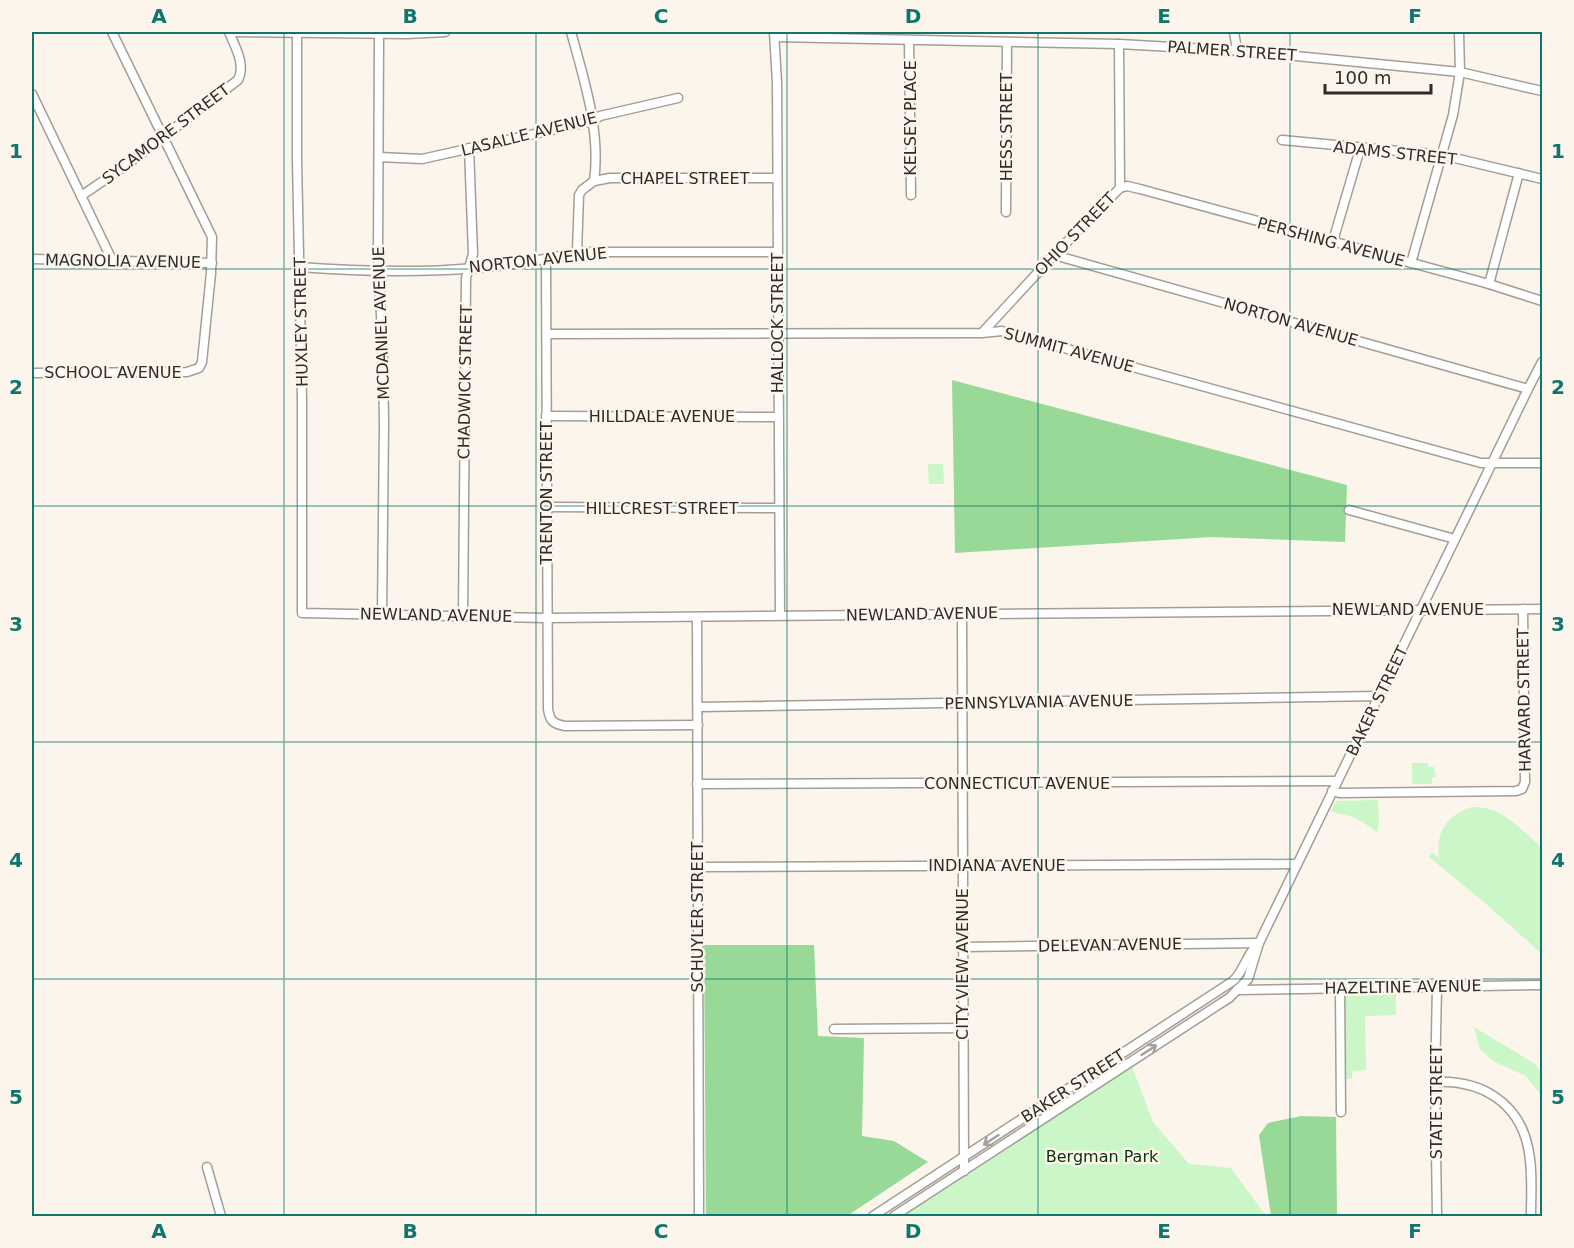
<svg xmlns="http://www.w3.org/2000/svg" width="1574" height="1248" viewBox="0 0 1574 1248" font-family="'DejaVu Sans',sans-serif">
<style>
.green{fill:#caf6c8}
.forest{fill:#99d997}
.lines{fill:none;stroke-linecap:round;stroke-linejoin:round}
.minor-casing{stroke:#a49e95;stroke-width:11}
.minor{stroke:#fff;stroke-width:8}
.oneway{stroke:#a1a09f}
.grid{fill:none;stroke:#0f766e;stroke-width:1.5;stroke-opacity:0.55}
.labels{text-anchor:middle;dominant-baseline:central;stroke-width:5;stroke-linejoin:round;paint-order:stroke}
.street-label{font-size:16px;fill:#2f2c29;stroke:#fbf5eb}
.park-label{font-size:16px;fill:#07350a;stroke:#fbf5eb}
.neatline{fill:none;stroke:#0f766e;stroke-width:2}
.grid-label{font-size:20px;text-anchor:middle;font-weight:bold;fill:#0f766e}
</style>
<rect width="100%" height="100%" fill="#fbf5eb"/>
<g class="green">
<polygon points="928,464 943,464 944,484 929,484"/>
<polygon points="1412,763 1427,763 1429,767 1434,767 1436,777 1432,777 1432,784 1412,784"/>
<path d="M 1378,800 L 1379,824 L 1377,832 C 1368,826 1357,817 1346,815 C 1340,813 1336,814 1331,811 L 1336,801 Z"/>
<path d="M 1472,807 C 1503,806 1521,830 1542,848 L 1542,954 L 1485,903 L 1429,857 L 1432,852 L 1439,858 C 1435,833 1448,814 1472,807 Z"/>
<polygon points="1396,994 1396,1015 1365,1016 1366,1070 1352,1071 1352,1079 1344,1079 1343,996"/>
<polygon points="1474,1027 1535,1064 1542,1073 1542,1096 1526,1076 1493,1061 1480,1049"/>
<polygon points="1131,1064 1153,1122 1189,1164 1231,1168 1263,1212 1268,1216 899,1216"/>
</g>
<g class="forest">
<polygon points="952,380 1347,485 1345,542 1212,537 955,553"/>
<polygon points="704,945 814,945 818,1036 864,1038 862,1136 894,1141 928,1162 847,1216 706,1216"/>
<polygon points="1301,1116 1336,1117 1337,1216 1271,1216 1259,1135 1268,1123"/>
</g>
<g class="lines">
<defs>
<g id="minor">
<polyline points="229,32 407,34 445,32"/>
<polyline points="297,32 297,160 302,400 302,613 547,618 1542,609"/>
<polyline points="379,32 378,255 383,355 384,424 382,614"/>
<path d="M 571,32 C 584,79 601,132 594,181 L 582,190 L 579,195 L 577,252"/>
<polyline points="774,32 777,83 780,615"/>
<polyline points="1234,32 1237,50"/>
<polyline points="775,37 1119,44 1244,51 1460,72 1542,91"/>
<polyline points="909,40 911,195"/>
<polyline points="32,94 112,260"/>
<polyline points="1282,140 1442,155 1542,179"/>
<polyline points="379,157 422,159 592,121 600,116 678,98"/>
<polyline points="594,181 610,178 777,178"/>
<polyline points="1120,188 1127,186 1140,189 1489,284 1542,301"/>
<path d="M 81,196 L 122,168 L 238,80 C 246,64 235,47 229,32"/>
<polyline points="1006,212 1007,42"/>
<polyline points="1333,241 1360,149"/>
<polyline points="1054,255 1528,389"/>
<polyline points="32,259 212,263"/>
<path d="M 546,260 L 548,709 C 550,721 553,724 565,726 L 698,725"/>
<polyline points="1411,263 1453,115 1460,72 1459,32"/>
<path d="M 299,267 C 391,274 487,274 577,252 L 776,252"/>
<polyline points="1489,284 1519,173"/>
<polyline points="982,333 1054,255 1120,188 1119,44"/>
<polyline points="547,334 982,333 1002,331 1481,463 1542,463"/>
<polyline points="32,373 187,372 199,368 202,362 211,273 212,237 112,32"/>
<polyline points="546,416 778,417"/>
<polyline points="546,507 778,508"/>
<polyline points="1349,510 1455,539"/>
<polyline points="962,613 964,1171"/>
<polyline points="463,616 466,278 473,254 469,148"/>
<polyline points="697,617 699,1216"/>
<polyline points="698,707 1380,696"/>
<polyline points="697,784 1337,781"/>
<polyline points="1332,791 1339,793 1516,791 1522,789 1525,782 1523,609"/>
<polyline points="697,867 1297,864"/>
<polyline points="962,947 1259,943"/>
<polyline points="1340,988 1341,1112"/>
<polyline points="1237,990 1542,985"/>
<polyline points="834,1029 962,1028"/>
<path d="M 1435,1082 C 1480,1080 1518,1101 1528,1147 C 1533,1170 1531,1194 1531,1216"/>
<polyline points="207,1167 221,1216"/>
<path d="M 873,1216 L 1233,981 C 1244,971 1246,956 1256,946"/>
<polyline points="894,1216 1215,1007 1229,998 1248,979 1259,943 1528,389 1542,362"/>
<polyline points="1437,1216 1435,1082 1437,987"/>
</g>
</defs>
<use href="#minor" class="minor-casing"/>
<use href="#minor" class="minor"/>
</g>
<defs><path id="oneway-shaft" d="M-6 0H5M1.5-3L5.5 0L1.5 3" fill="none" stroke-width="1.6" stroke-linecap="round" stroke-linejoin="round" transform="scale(1.5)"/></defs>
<g class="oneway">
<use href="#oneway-shaft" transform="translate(1149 1050) rotate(-33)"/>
<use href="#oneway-shaft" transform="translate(991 1140) rotate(147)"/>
</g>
<path class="grid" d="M 284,32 L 284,1216M 536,32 L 536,1216M 787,32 L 787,1216M 1038,32 L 1038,1216M 1290,32 L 1290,1216M 32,269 L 1542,269M 32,506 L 1542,506M 32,742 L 1542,742M 32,979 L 1542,979"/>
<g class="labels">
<g class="street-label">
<text transform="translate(1232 51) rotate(4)">PALMER STREET</text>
<text transform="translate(910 118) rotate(-90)">KELSEY PLACE</text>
<text transform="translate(1006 127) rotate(-90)">HESS STREET</text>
<text transform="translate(166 134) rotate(-37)">SYCAMORE STREET</text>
<text transform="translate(529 134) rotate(-14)">LASALLE AVENUE</text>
<text transform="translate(1395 153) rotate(6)">ADAMS STREET</text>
<text x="685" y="178">CHAPEL STREET</text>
<text transform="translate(1075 234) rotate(-46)">OHIO STREET</text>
<text transform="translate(1331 242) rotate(15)">PERSHING AVENUE</text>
<text transform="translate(538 260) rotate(-6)">NORTON AVENUE</text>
<text transform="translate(123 261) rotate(1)">MAGNOLIA AVENUE</text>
<text transform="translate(301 322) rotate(-91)">HUXLEY STREET</text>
<text transform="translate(1291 322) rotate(16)">NORTON AVENUE</text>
<text transform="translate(381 323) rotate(-92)">MCDANIEL AVENUE</text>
<text transform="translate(777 323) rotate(-90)">HALLOCK STREET</text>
<text transform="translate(1069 350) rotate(15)">SUMMIT AVENUE</text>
<text x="113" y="372">SCHOOL AVENUE</text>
<text transform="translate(465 382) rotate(-89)">CHADWICK STREET</text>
<text x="662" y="416">HILLDALE AVENUE</text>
<text transform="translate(546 493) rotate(-90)">TRENTON STREET</text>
<text x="662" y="508">HILLCREST STREET</text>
<text x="1408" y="609">NEWLAND AVENUE</text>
<text transform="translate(922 614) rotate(-1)">NEWLAND AVENUE</text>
<text transform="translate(436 615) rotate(1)">NEWLAND AVENUE</text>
<text transform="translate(1524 700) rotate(-91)">HARVARD STREET</text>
<text transform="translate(1377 701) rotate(-64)">BAKER STREET</text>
<text transform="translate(1039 702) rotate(-1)">PENNSYLVANIA AVENUE</text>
<text x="1017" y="783">CONNECTICUT AVENUE</text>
<text x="997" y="865">INDIANA AVENUE</text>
<text transform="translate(697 917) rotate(-90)">SCHUYLER STREET</text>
<text transform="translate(1110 945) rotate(-1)">DELEVAN AVENUE</text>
<text transform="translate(962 964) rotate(-90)">CITY VIEW AVENUE</text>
<text transform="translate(1403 987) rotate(-1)">HAZELTINE AVENUE</text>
<text transform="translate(1073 1086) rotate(-33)">BAKER STREET</text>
<text transform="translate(1436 1102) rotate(-90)">STATE STREET</text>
</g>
<g class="park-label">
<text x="1102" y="1156">Bergman Park</text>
</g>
</g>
<rect width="1574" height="1248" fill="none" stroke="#fbf5eb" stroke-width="66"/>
<path d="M1325 84v9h106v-9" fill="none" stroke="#2f2c29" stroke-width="3"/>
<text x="1334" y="84" font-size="18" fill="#2f2c29" stroke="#fbf5eb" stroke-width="4.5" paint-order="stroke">100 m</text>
<rect x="33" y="33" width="1508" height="1182" class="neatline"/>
<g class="grid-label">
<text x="159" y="23">A</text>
<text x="410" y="23">B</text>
<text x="661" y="23">C</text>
<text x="913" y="23">D</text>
<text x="1164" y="23">E</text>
<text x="1415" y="23">F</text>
<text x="16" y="158">1</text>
<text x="1558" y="158">1</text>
<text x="16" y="394">2</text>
<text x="1558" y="394">2</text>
<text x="16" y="631">3</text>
<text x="1558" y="631">3</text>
<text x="16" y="867">4</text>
<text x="1558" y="867">4</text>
<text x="16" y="1104">5</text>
<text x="1558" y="1104">5</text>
<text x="159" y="1238">A</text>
<text x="410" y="1238">B</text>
<text x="661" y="1238">C</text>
<text x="913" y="1238">D</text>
<text x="1164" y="1238">E</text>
<text x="1415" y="1238">F</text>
</g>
</svg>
